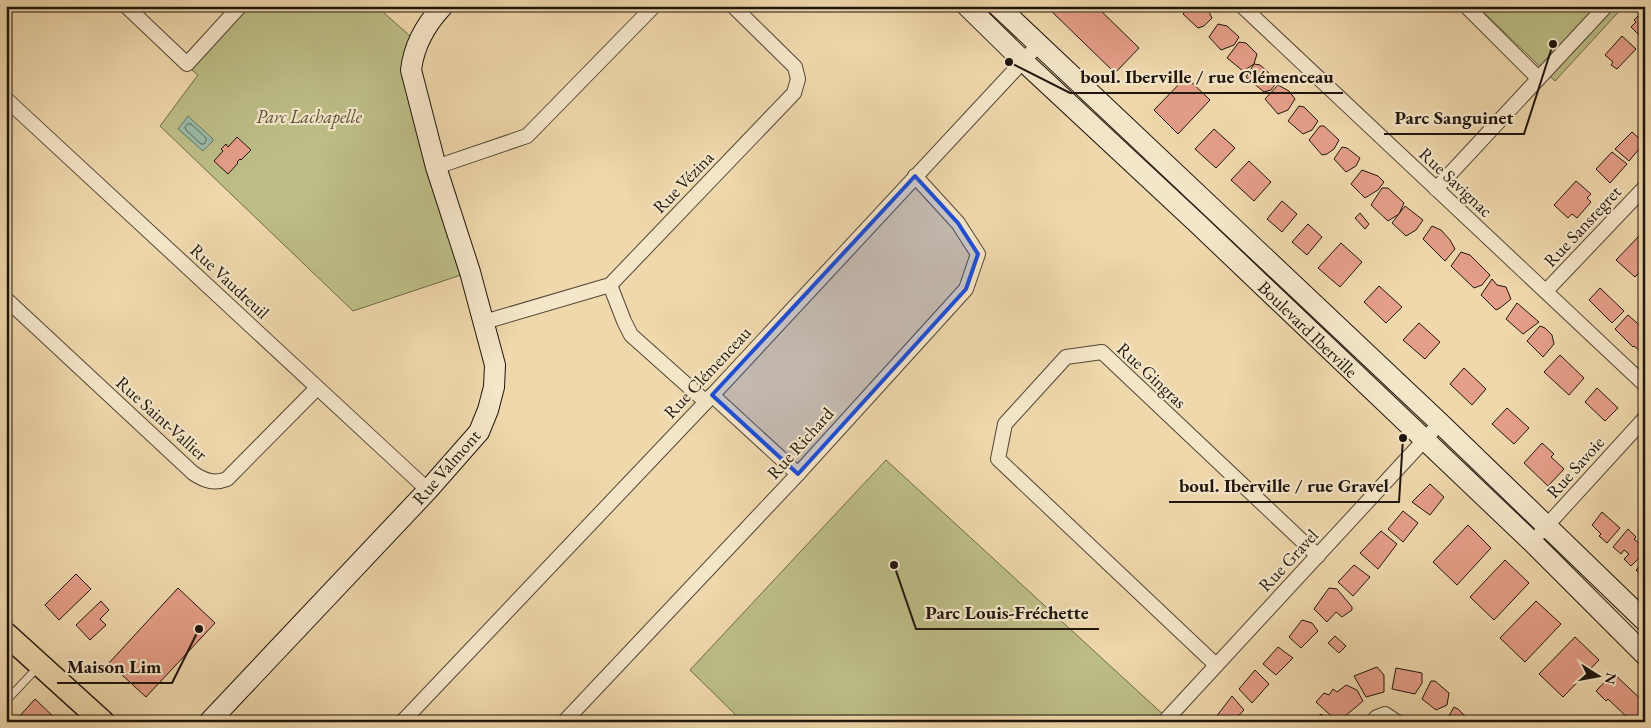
<svg xmlns="http://www.w3.org/2000/svg" width="1651" height="728" viewBox="0 0 1651 728" font-family="'EB Garamond',serif">
<style>
.green{fill:#bdbe87;stroke:#6e6a4a}
.water{fill:#9abaa6;stroke:#687869}
.lines{fill:none;stroke-linecap:round;stroke-linejoin:round}
.shore{stroke:#5c685a;stroke-width:1}
.building{fill:#e59e88;stroke:#1e150d}
.lane-casing{stroke:#524635;stroke-width:9}
.street-casing{stroke:#524635;stroke-width:16}
.secondary-casing{stroke:#1e150d;stroke-width:22}
.primary-casing{stroke:#1e150d;stroke-width:25}
.lane{stroke:#f5e6c9;stroke-width:7}
.street{stroke:#f5e6c9;stroke-width:14}
.secondary{stroke:#f5e6c9;stroke-width:20}
.primary{stroke:#efd8ac;stroke-width:22}
.marked{fill:#1d4ed8;fill-opacity:0.2;stroke:#1d4ed8;stroke-width:4;stroke-linejoin:round}
.labels{text-anchor:middle;dominant-baseline:central;stroke-width:4.5;stroke-linejoin:round;paint-order:stroke}
.park-label{font-size:18px;font-style:italic;fill:#565038;stroke:#f5e6c9}
.street-label{font-size:18px;fill:#1e150d;stroke:#f5e6c9}
.leader{fill:none;stroke:#1e150d;stroke-width:2}
.callout-dot{fill:#1e150d;stroke:#f5e6c9;stroke-width:2}
.callout-label{font-size:19px;text-anchor:middle;font-weight:bold;fill:#1e150d;stroke:#f5e6c9;stroke-width:4.5;stroke-linejoin:round;paint-order:stroke}
</style>
<rect width="100%" height="100%" fill="#efd8ac"/>
<filter id="stains"><feTurbulence type="fractalNoise" baseFrequency=".004" numOctaves="4"/><feColorMatrix values="0 0 0 0 .2 0 0 0 0 .09 0 0 0 0 .02 0 0 0 .5 -.17"/></filter>
<radialGradient id="worn" r=".72"><stop offset=".6" stop-color="#630" stop-opacity="0"/><stop offset="1" stop-color="#630" stop-opacity=".3"/></radialGradient>
<g class="green">
<polygon points="240,6 376,6 418,43 413,56 470,272 353,311 160,126 198,75 186,65"/>
<polygon points="1477,6 1624,6 1555,81"/>
<polygon points="886,460 1167,718 1164,722 743,722 690,670"/>
</g>
<polygon class="water" points="188,116 213,139 213,141 203,151 178,129"/>
<g class="lines">
<polygon class="shore" points="188,124 191,124 206,138 206,141 204,144 201,144 186,130 185,127"/>
</g>
<g class="building">
<polygon points="1046,6 1096,6 1139,48 1115,73"/>
<polygon points="1190,6 1206,6 1212,18 1204,26 1198,28 1183,14"/>
<polygon points="1645,12 1645,38 1643,39 1631,27 1636,22 1634,20 1638,16 1640,18"/>
<polygon points="1218,24 1227,26 1239,37 1234,45 1221,50 1209,37"/>
<polygon points="1622,36 1636,49 1617,69 1611,65 1613,62 1605,55"/>
<polygon points="1239,42 1246,43 1257,54 1254,64 1243,71 1227,58"/>
<polygon points="1254,64 1260,65 1278,81 1271,90 1264,92 1246,77"/>
<polygon points="1186,77 1210,100 1178,134 1154,110"/>
<polygon points="1278,85 1289,91 1295,99 1288,110 1278,114 1265,99"/>
<polygon points="1299,106 1304,107 1318,121 1312,130 1303,134 1288,121"/>
<polygon points="1320,126 1324,126 1339,140 1334,149 1327,154 1322,155 1309,140"/>
<polygon points="1214,129 1235,148 1216,168 1195,149"/>
<polygon points="1632,132 1644,143 1629,161 1615,149"/>
<polygon points="237,137 251,150 241,160 240,159 237,162 238,163 228,174 214,161 223,151 221,149 226,144 228,147"/>
<polygon points="1342,147 1347,148 1360,158 1356,166 1346,172 1334,159"/>
<polygon points="1612,152 1627,164 1610,183 1596,169"/>
<polygon points="1249,161 1271,182 1254,201 1231,180"/>
<polygon points="1362,170 1378,176 1384,182 1378,190 1365,198 1351,184"/>
<polygon points="1576,181 1591,194 1587,198 1591,202 1577,218 1572,214 1568,218 1554,205"/>
<polygon points="1382,188 1388,188 1404,203 1399,214 1388,221 1371,205"/>
<polygon points="1282,201 1297,214 1282,232 1267,219"/>
<polygon points="1405,206 1423,220 1416,230 1406,236 1392,223"/>
<polygon points="1360,213 1369,224 1365,229 1355,218"/>
<polygon points="1308,224 1322,237 1307,255 1292,242"/>
<polygon points="1432,226 1441,230 1450,240 1455,249 1445,261 1423,239"/>
<polygon points="1639,236 1645,241 1645,266 1635,277 1616,260"/>
<polygon points="1341,243 1362,262 1340,287 1318,268"/>
<polygon points="1461,252 1470,255 1490,275 1482,285 1474,288 1451,266"/>
<polygon points="1492,279 1497,285 1506,287 1511,299 1500,308 1496,310 1481,295"/>
<polygon points="1379,286 1402,307 1386,323 1364,302"/>
<polygon points="1600,288 1624,311 1612,323 1589,300"/>
<polygon points="1517,303 1539,322 1523,334 1506,319"/>
<polygon points="1628,315 1645,330 1645,346 1640,351 1634,346 1633,347 1615,329"/>
<polygon points="1419,323 1440,342 1425,359 1403,340"/>
<polygon points="1540,326 1545,328 1552,335 1554,344 1543,357 1527,341"/>
<polygon points="1560,355 1584,378 1569,395 1544,372"/>
<polygon points="1464,368 1486,389 1472,405 1450,384"/>
<polygon points="1597,388 1618,408 1605,421 1585,402"/>
<polygon points="1507,408 1529,428 1514,444 1492,424"/>
<polygon points="1542,443 1554,454 1551,457 1564,469 1548,486 1524,463"/>
<polygon points="1430,484 1444,497 1430,515 1412,502"/>
<polygon points="1403,511 1418,523 1403,542 1388,529"/>
<polygon points="1602,512 1620,528 1607,543 1599,536 1601,534 1592,525"/>
<polygon points="1468,525 1491,548 1457,585 1433,562"/>
<polygon points="1628,529 1636,537 1634,539 1645,548 1645,552 1631,566 1624,559 1629,554 1624,550 1621,554 1613,547"/>
<polygon points="1381,531 1397,544 1378,569 1360,553"/>
<polygon points="1505,560 1529,583 1494,620 1470,597"/>
<polygon points="1645,561 1645,578 1636,570"/>
<polygon points="1354,565 1370,577 1353,596 1338,582"/>
<polygon points="76,574 91,589 59,620 45,605"/>
<polygon points="178,588 215,623 146,697 109,663"/>
<polygon points="1329,588 1337,589 1352,607 1352,610 1342,617 1336,612 1327,622 1314,609"/>
<polygon points="101,601 109,610 100,619 106,625 90,640 76,625"/>
<polygon points="1536,601 1561,624 1525,662 1500,638"/>
<polygon points="1302,620 1312,623 1318,631 1301,648 1289,637"/>
<polygon points="1335,636 1346,646 1339,653 1328,643"/>
<polygon points="1575,637 1599,660 1563,697 1539,674"/>
<polygon points="1278,647 1293,658 1276,675 1263,664"/>
<polygon points="1377,667 1384,675 1384,692 1366,697 1354,676"/>
<polygon points="1396,668 1422,673 1422,683 1415,694 1392,689"/>
<polygon points="1255,670 1269,684 1252,703 1239,689"/>
<polygon points="1613,673 1645,703 1645,722 1632,722 1608,699 1606,701 1596,691"/>
<polygon points="1431,681 1435,681 1449,693 1447,705 1436,710 1422,699"/>
<polygon points="1346,685 1357,690 1363,701 1338,722 1316,702 1324,693 1329,695 1333,689 1337,692"/>
<polygon points="1232,696 1244,710 1232,722 1221,722 1216,717"/>
<polygon points="35,699 59,722 19,722 17,719"/>
<polygon points="1454,707 1458,709 1471,722 1447,722 1446,721"/>
<polygon points="1321,714 1331,722 1314,722"/>
</g>
<g class="lines">
<defs>
<polyline id="lane" points="6,701 38,667"/>
<g id="street">
<polyline points="126,6 187,64 240,6"/>
<polyline points="1242,6 1645,385"/>
<polyline points="1466,6 1538,78"/>
<polyline points="6,99 428,490"/>
<polyline points="436,167 527,136 654,6"/>
<polyline points="1436,189 1606,6"/>
<polyline points="610,285 624,321 631,335 706,402"/>
<polyline points="1546,291 1645,187"/>
<path d="M 6,299 L 193,473 C 205,481 214,484 227,479 L 317,388"/>
<polyline points="484,322 610,285 794,93 798,79 795,67 733,6"/>
<polyline points="712,395 798,474"/>
<polyline points="1541,532 1645,418"/>
<polyline points="1216,665 998,459 1005,424 1066,357 1102,352 1318,556"/>
<polyline points="402,722 706,402 1038,45"/>
<polyline points="564,722 798,474 966,289 978,254 958,223 915,176"/>
<polyline points="1164,722 1440,423"/>
<polyline points="1372,722 1377,717 1385,714 1397,722"/>
</g>
<g id="secondary">
<polyline points="967,6 1022,60 1198,224 1532,542 1645,655"/>
<polyline points="998,6 1440,423 1645,621"/>
<path d="M 209,722 L 428,490 L 479,432 L 488,410 L 494,387 L 495,365 L 470,272 L 436,167 L 411,70 C 414,45 426,24 443,6"/>
</g>
<polyline id="primary" points="6,634 103,722"/>
</defs>
<use href="#lane" class="lane-casing"/>
<use href="#street" class="street-casing"/>
<use href="#secondary" class="secondary-casing"/>
<use href="#primary" class="primary-casing"/>
<use href="#lane" class="lane"/>
<use href="#street" class="street"/>
<use href="#secondary" class="secondary"/>
<use href="#primary" class="primary"/>
</g>
<path class="marked" d="M 915,176 L 958,223 L 978,254 L 966,289 L 798,474 L 712,395 Z"/>
<g class="labels">
<g class="park-label">
<text x="309" y="116">Parc Lachapelle</text>
</g>
<g class="street-label">
<text transform="translate(683 182) rotate(-46)">Rue Vézina</text>
<text transform="translate(1456 182) rotate(43)">Rue Savignac</text>
<text transform="translate(1582 226) rotate(-47)">Rue Sansregret</text>
<text transform="translate(230 281) rotate(43)">Rue Vaudreuil</text>
<text transform="translate(1308 329) rotate(44)">Boulevard Iberville</text>
<text transform="translate(707 372) rotate(-47)">Rue Clémenceau</text>
<text transform="translate(1152 375) rotate(43)">Rue Gingras</text>
<text transform="translate(162 418) rotate(42)">Rue Saint-Vallier</text>
<text transform="translate(800 443) rotate(-48)">Rue Richard</text>
<text transform="translate(446 467) rotate(-49)">Rue Valmont</text>
<text transform="translate(1575 467) rotate(-48)">Rue Savoie</text>
<text transform="translate(1288 560) rotate(-47)">Rue Gravel</text>
</g>
</g>
<path class="leader" d="M1009 62L1070 93H1343M1553 44L1524 134H1384M1403 438L1399 502H1169M894 565L916 629H1099M199 629L172 683H57"/>
<g class="callout-dot">
<circle cx="1009" cy="62" r="5"/>
<circle cx="1553" cy="44" r="5"/>
<circle cx="1403" cy="438" r="5"/>
<circle cx="894" cy="565" r="5"/>
<circle cx="199" cy="629" r="5"/>
</g>
<g class="callout-label">
<text x="1207" y="83">boul. Iberville / rue Clémenceau</text>
<text x="1454" y="124">Parc Sanguinet</text>
<text x="1284" y="492">boul. Iberville / rue Gravel</text>
<text x="1007" y="619">Parc Louis-Fréchette</text>
<text x="114" y="673">Maison Lim</text>
</g>
<rect width="1651" height="728" fill="none" stroke="#efd8ac" stroke-width="25"/>
<rect x="8" y="8" width="1636" height="713" fill="none" stroke="#1e150d" stroke-width="2.5"/>
<rect x="12" y="12" width="1626" height="703" fill="none" stroke="#1e150d"/>
<g transform="translate(1598 676) rotate(101)" stroke="#f5e6c9" stroke-width="4" paint-order="stroke">
<path d="M0-4L9 19L0 12L-9 19Z" fill="#1e150d"/>
<text y="-8" font-size="14" font-weight="bold" text-anchor="middle" fill="#1e150d">N</text>
</g>
<rect width="100%" height="100%" filter="url(#stains)"/>
<rect width="100%" height="100%" fill="url(#worn)"/>
</svg>
